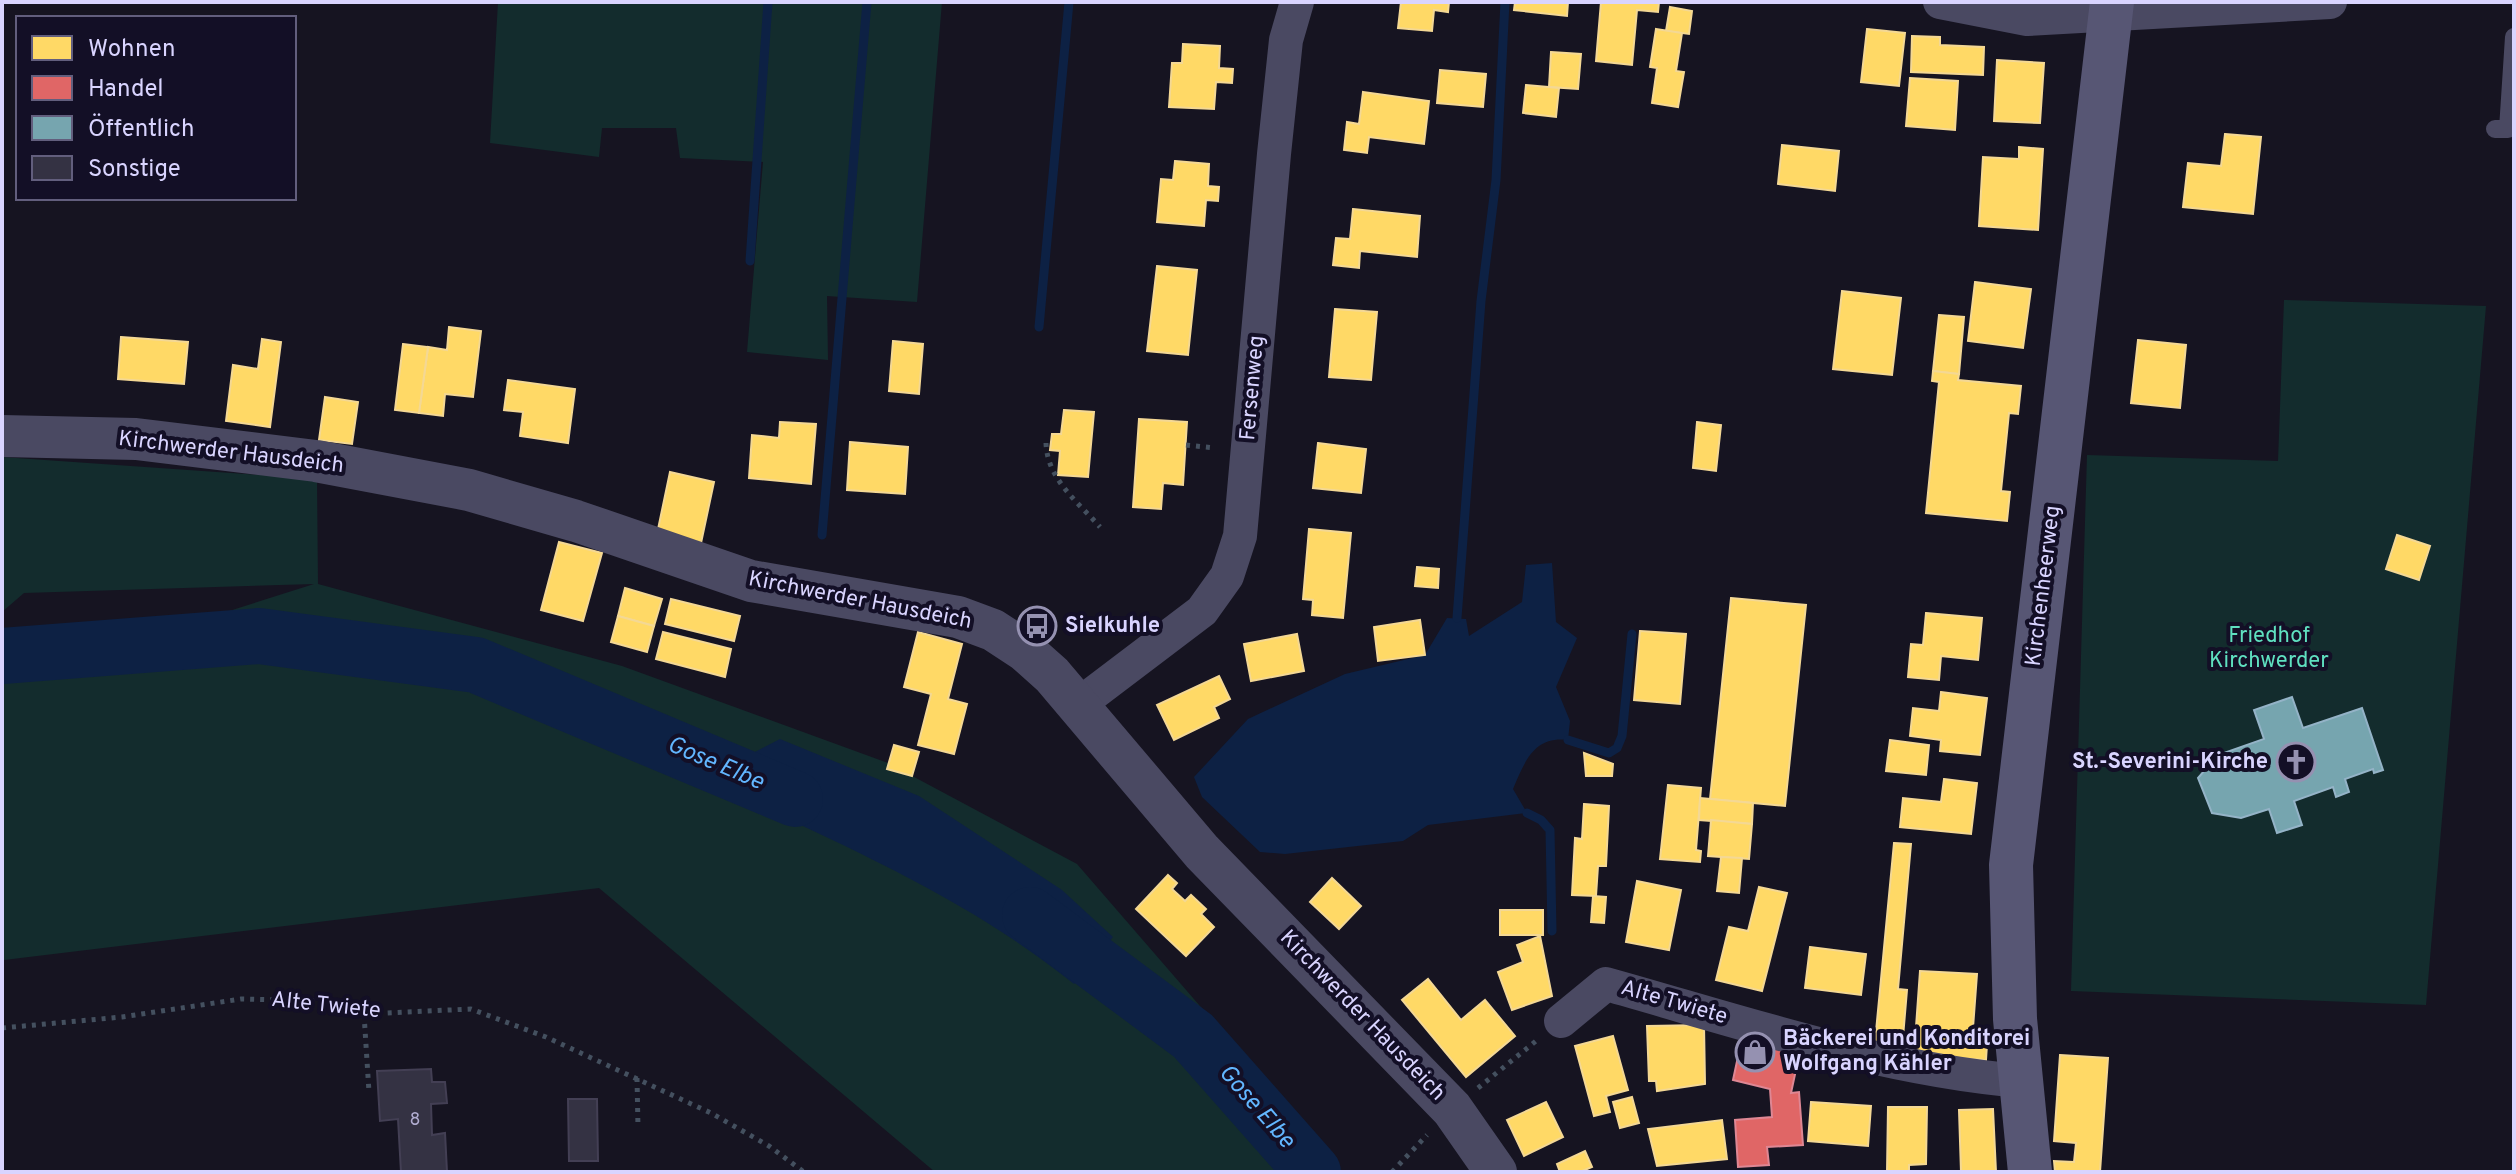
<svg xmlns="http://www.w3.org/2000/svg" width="2516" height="1174" viewBox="0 0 2516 1174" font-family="Overpass,sans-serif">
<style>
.green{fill:#132c2d}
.water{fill:#0d2144}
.homes{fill:#ffd966;stroke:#f4d894;stroke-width:2}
.shops{fill:#e06666;stroke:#de8794;stroke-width:2}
.public{fill:#76a5af;stroke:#94b3c7;stroke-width:2}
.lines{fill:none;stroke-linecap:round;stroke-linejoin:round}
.stream{stroke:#0d2144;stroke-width:9}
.river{stroke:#0d2144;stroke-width:56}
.building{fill:#343243;stroke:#433f54;stroke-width:2}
.path{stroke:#44505f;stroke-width:5;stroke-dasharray:4 6;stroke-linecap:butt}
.service{stroke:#4a4962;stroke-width:18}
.minor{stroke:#4a4962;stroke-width:34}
.tertiary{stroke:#4a4962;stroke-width:42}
.secondary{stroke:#575674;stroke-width:44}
.labels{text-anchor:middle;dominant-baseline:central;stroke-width:8;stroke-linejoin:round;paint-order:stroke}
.number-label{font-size:18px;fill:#b0acd0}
.street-label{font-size:22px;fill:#d9d4ff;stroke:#130f26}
.poi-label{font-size:22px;font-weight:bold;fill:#d9d4ff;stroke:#130f26;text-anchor:start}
.park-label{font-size:22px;fill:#5fe0c0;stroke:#130f26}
.water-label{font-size:24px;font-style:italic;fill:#62b6ff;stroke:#130f26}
</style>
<rect width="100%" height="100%" fill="#161421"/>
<g class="green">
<polygon points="498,2 942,2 917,302 827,296 828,360 747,352 763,162 680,158 676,128 602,128 599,157 490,143"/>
<polygon points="2284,300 2486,306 2426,1005 2071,991 2087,455 2278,461"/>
<polygon points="2,457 317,479 318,584 622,666 888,763 1077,864 1316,1140 1336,1172 935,1172 599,888 4,960 2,683 314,584 24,593 2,612"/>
</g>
<g class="water">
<path d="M 1552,563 L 1556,622 L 1577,638 L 1556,687 L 1570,721 L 1568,740 C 1534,736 1525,761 1513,789 L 1527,813 L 1428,825 L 1403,841 L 1285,854 L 1260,852 L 1202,797 L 1194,777 L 1248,719 L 1345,674 L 1425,655 L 1447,618 L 1466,619 L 1469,636 L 1522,602 L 1526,565 Z"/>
<path d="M 780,739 L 919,796 L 1062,890 L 1113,937 L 1074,984 C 964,895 830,840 703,779 Z"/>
</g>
<g class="homes">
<polygon points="1401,2 1449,2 1448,12 1434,10 1432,31 1398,28"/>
<polygon points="1515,2 1568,2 1567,16 1514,10"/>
<polygon points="1601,2 1659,2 1658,12 1637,10 1632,65 1596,61"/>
<polygon points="1670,7 1692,11 1689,34 1666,31"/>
<polygon points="1656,29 1682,33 1676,71 1684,72 1678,107 1652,103 1657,68 1650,67"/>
<polygon points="1867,29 1905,33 1899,86 1861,82"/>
<polygon points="1912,36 1940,37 1940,45 1984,47 1983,75 1911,72"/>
<polygon points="1183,44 1220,46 1219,68 1233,69 1232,83 1216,82 1214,109 1169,107 1172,63 1182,63"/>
<polygon points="1551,52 1581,54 1578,89 1549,87"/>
<polygon points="1997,60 2044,63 2040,123 1994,121"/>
<polygon points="1440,70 1486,74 1483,107 1437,103"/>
<polygon points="1910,78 1958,81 1955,130 1906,126"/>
<polygon points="1526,85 1559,88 1556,117 1523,113"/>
<polygon points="1363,92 1429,101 1424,144 1369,137 1367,153 1344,150 1347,122 1359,124"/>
<polygon points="2225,134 2261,137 2253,214 2183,207 2188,163 2221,166"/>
<polygon points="1782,145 1839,151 1835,191 1778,184"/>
<polygon points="2019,147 2043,149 2038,230 1979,226 1983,157 2019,159"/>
<polygon points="1175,161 1209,164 1208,186 1219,187 1218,201 1206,200 1204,226 1157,222 1161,179 1173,180"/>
<polygon points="1353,209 1420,216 1417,257 1360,251 1359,268 1333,265 1336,238 1350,239"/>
<polygon points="1157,266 1197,270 1188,355 1147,351"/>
<polygon points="1975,282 2031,289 2023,348 1968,341"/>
<polygon points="1842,291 1901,298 1892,375 1833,369"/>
<polygon points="1335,309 1377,312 1371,380 1329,377"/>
<polygon points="1939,315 1964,317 1959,374 1933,371"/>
<polygon points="449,327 481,331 473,397 445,394 443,416 419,413 428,347 447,350"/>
<polygon points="121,337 188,342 184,384 118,379"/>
<polygon points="262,339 281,342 270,427 226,421 233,365 258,369"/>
<polygon points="2138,340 2186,345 2180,408 2131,403"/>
<polygon points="893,341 923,344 919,394 889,391"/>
<polygon points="403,344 428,347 419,413 395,410"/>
<polygon points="1933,371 1959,374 1958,380 2021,386 2018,414 2009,413 2001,491 2010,492 2007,521 1926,513 1939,382 1932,381"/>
<polygon points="508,380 575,389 568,443 520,436 523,412 504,410"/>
<polygon points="325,397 358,402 352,444 319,440"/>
<polygon points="1064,410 1094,412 1088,477 1058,475 1060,451 1050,450 1052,434 1061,434"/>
<polygon points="1139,419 1187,422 1183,485 1163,483 1161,509 1133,507"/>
<polygon points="780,422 816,424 811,484 749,478 752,435 779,438"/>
<polygon points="1697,422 1721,425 1716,471 1693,468"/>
<polygon points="850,442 908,447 905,494 847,490"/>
<polygon points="1318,443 1366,449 1361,493 1313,488"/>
<polygon points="670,472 714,482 701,543 657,534"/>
<polygon points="1309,529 1351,533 1343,618 1312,615 1313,600 1303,599"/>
<polygon points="2397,535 2430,546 2419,580 2386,569"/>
<polygon points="559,542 602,553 583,621 541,610"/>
<polygon points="1417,567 1439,569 1438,588 1415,586"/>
<polygon points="625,588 662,599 654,626 618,616"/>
<polygon points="1731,598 1806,605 1785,806 1710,799"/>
<polygon points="671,599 740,616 734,641 665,624"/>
<polygon points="1926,613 1982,618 1978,660 1941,656 1939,680 1908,677 1911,644 1923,645"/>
<polygon points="618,616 654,626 647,652 611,642"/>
<polygon points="1420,620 1425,655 1378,661 1374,627"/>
<polygon points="1640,631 1686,634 1680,704 1634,700"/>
<polygon points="663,632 731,649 725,677 656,659"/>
<polygon points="918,632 962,644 948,699 967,704 954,754 918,745 931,694 904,687"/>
<polygon points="1297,634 1304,671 1251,681 1244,644"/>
<polygon points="1219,676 1230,699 1214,707 1219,718 1174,740 1157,705"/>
<polygon points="1941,692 1987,698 1980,755 1940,751 1941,740 1910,736 1913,708 1939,711"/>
<polygon points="1890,740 1929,745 1926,775 1886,771"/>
<polygon points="894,745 919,752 912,776 887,769"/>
<polygon points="1584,753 1613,764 1612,776 1586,776"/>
<polygon points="1944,779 1977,783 1971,834 1900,827 1903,798 1941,802"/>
<polygon points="1668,785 1701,788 1696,850 1701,851 1700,862 1660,859"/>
<polygon points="1700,798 1753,803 1752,824 1699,820"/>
<polygon points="1584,804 1609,806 1606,866 1598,866 1596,896 1572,895 1575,838 1582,839"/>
<polygon points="1711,820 1752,824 1749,859 1708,856"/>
<polygon points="1894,843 1911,844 1898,989 1907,990 1902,1049 1875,1042"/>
<polygon points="1721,857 1742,858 1739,893 1717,891"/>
<polygon points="1168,875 1177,883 1172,889 1185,901 1191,895 1206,909 1201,914 1214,927 1186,956 1136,909"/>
<polygon points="1332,878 1361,906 1339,929 1310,902"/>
<polygon points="1637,881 1681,890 1669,950 1626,942"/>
<polygon points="1759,887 1787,893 1762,991 1716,980 1729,927 1748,931"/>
<polygon points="1593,896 1606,897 1604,923 1591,922"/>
<rect x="1500" y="910" width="43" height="25"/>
<polygon points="1540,936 1552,996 1512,1010 1498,972 1523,962 1517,945"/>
<polygon points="1810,947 1866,954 1861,995 1805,988"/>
<polygon points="1920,971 1977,974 1973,1028 1988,1029 1986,1060 1914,1055"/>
<polygon points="1428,979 1461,1020 1485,1000 1515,1036 1466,1077 1402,1000"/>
<polygon points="1704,1025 1705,1084 1657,1091 1656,1081 1649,1081 1647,1026"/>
<polygon points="1613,1036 1628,1090 1606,1096 1610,1112 1594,1116 1575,1046"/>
<polygon points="2060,1055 2108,1058 2100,1172 2055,1172 2054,1161 2074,1162 2076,1143 2054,1141"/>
<polygon points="1632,1097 1639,1123 1620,1128 1613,1102"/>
<polygon points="1546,1102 1563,1137 1524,1156 1507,1120"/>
<polygon points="1811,1102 1871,1106 1868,1146 1808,1141"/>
<polygon points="1888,1107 1927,1107 1926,1164 1909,1165 1909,1172 1887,1172"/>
<polygon points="1993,1109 1996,1172 1961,1172 1959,1110"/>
<polygon points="1722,1120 1727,1159 1657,1166 1648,1129"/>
<polygon points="1585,1151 1592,1167 1580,1172 1560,1172 1557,1164"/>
</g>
<polygon class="shops" points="1742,1038 1800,1051 1791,1093 1799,1092 1803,1145 1767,1147 1769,1165 1738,1167 1735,1120 1772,1117 1770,1089 1733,1080"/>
<polygon class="public" points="2292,697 2303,728 2362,708 2383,770 2374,773 2373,769 2345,779 2349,792 2336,797 2333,787 2294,801 2302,825 2277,833 2269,809 2241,818 2212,813 2198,778 2218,755 2264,739 2254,710"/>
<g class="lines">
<g class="stream">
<polyline points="750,261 768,2"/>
<polyline points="1039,327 1069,2"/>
<polyline points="822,535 867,2"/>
<polyline points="1457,618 1481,301 1496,180 1505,2"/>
<polyline points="1568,740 1609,753 1617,748 1622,736 1632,634"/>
<polyline points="1527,813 1541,820 1550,830 1552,931"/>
</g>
<g class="river">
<polyline points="2,656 259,636 476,665 795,799"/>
<polyline points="1030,915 1193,1036 1313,1172"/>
</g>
</g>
<g class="building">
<polygon points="431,1069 432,1082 445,1082 447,1103 431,1104 432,1135 445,1133 447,1172 401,1172 398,1119 380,1121 377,1071"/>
<polygon points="568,1099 597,1099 598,1161 569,1161"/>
</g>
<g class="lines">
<g class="path">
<path d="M 1046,443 C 1047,479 1078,502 1100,527"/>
<polyline points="1186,445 1215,448"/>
<polyline points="364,1014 369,1092"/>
<polyline points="2,1028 122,1017 241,999 330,1001 364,1014 471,1009 546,1037 711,1113 769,1146 804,1172"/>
<polyline points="637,1078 638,1128"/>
<polyline points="1478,1088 1536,1041"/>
<polyline points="1392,1172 1427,1135"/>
</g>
<polyline class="service" points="2495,129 2508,129 2514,37"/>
<g class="minor">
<polyline points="1940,2 2027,19 2330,2"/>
<polyline points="1078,705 1202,611 1227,576 1240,536 1274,154 1286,40 1297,2"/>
<path d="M 1561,1021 L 1606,984 C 1742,1022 1879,1069 2020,1081"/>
</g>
<polyline class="tertiary" points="2,436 136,439 316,461 469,490 576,521 751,581 958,617 993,630 1025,651 1052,675 1202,852 1452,1109 1496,1172"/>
<polyline class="secondary" points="2030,1172 2015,1019 2011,865 2112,2"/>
</g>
<defs>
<symbol id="bus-ring" viewBox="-11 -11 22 22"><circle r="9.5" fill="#130f26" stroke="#9591b1" stroke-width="1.5"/><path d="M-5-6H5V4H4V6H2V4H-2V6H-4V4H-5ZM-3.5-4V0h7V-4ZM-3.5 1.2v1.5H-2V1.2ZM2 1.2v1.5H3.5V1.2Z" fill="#9591b1"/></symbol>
<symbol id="church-ring" viewBox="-11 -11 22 22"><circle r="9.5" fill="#130f26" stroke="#9591b1" stroke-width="1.5"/><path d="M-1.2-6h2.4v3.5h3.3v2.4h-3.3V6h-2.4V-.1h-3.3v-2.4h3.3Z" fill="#9591b1"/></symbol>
<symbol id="shop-ring" viewBox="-11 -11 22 22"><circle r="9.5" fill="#130f26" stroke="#9591b1" stroke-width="1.5"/><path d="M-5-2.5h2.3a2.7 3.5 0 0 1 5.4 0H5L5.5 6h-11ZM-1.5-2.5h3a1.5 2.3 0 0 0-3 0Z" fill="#9591b1"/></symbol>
</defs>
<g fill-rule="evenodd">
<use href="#bus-ring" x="1015" y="604" width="44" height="44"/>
<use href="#church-ring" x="2274" y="740" width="44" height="44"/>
<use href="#shop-ring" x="1733" y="1030" width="44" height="44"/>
</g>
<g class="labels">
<g class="number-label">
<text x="415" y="1120">8</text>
</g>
<g class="street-label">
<text transform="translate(1253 388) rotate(-85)">Fersenweg</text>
<text transform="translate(231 453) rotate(7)">Kirchwerder Hausdeich</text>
<text transform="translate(2044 586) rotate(-83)">Kirchenheerweg</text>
<text transform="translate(860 601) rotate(11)">Kirchwerder Hausdeich</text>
<text transform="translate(1674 1003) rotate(16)">Alte Twiete</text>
<text transform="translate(326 1006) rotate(6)">Alte Twiete</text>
<text transform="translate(1362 1016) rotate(46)">Kirchwerder Hausdeich</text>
</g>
<g class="poi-label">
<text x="1065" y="626">Sielkuhle</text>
<text x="2268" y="762" text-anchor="end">St.-Severini-Kirche</text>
<text x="1783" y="1039">Bäckerei und Konditorei<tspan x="1783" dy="25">Wolfgang Kähler</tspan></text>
</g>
<g class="park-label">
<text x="2269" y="636">Friedhof<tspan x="2269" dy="25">Kirchwerder</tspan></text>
</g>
<g class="water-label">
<text transform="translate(715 764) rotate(23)">Gose Elbe</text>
<text transform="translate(1256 1107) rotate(49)">Gose Elbe</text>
</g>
</g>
<rect width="2516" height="1174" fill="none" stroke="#d9d4ff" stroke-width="8"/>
<rect x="16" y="16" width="280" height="184" fill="#130f26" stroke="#625e7d" stroke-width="2"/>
<rect x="32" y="36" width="40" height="24" fill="#ffd966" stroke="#625e7d" stroke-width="2"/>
<text x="88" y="56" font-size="24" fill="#d9d4ff">Wohnen</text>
<rect x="32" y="76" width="40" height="24" fill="#e06666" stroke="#625e7d" stroke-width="2"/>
<text x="88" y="96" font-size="24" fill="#d9d4ff">Handel</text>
<rect x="32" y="116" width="40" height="24" fill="#76a5af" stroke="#625e7d" stroke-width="2"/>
<text x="88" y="136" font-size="24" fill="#d9d4ff">Öffentlich</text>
<rect x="32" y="156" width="40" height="24" fill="#343243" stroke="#625e7d" stroke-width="2"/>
<text x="88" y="176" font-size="24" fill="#d9d4ff">Sonstige</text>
</svg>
